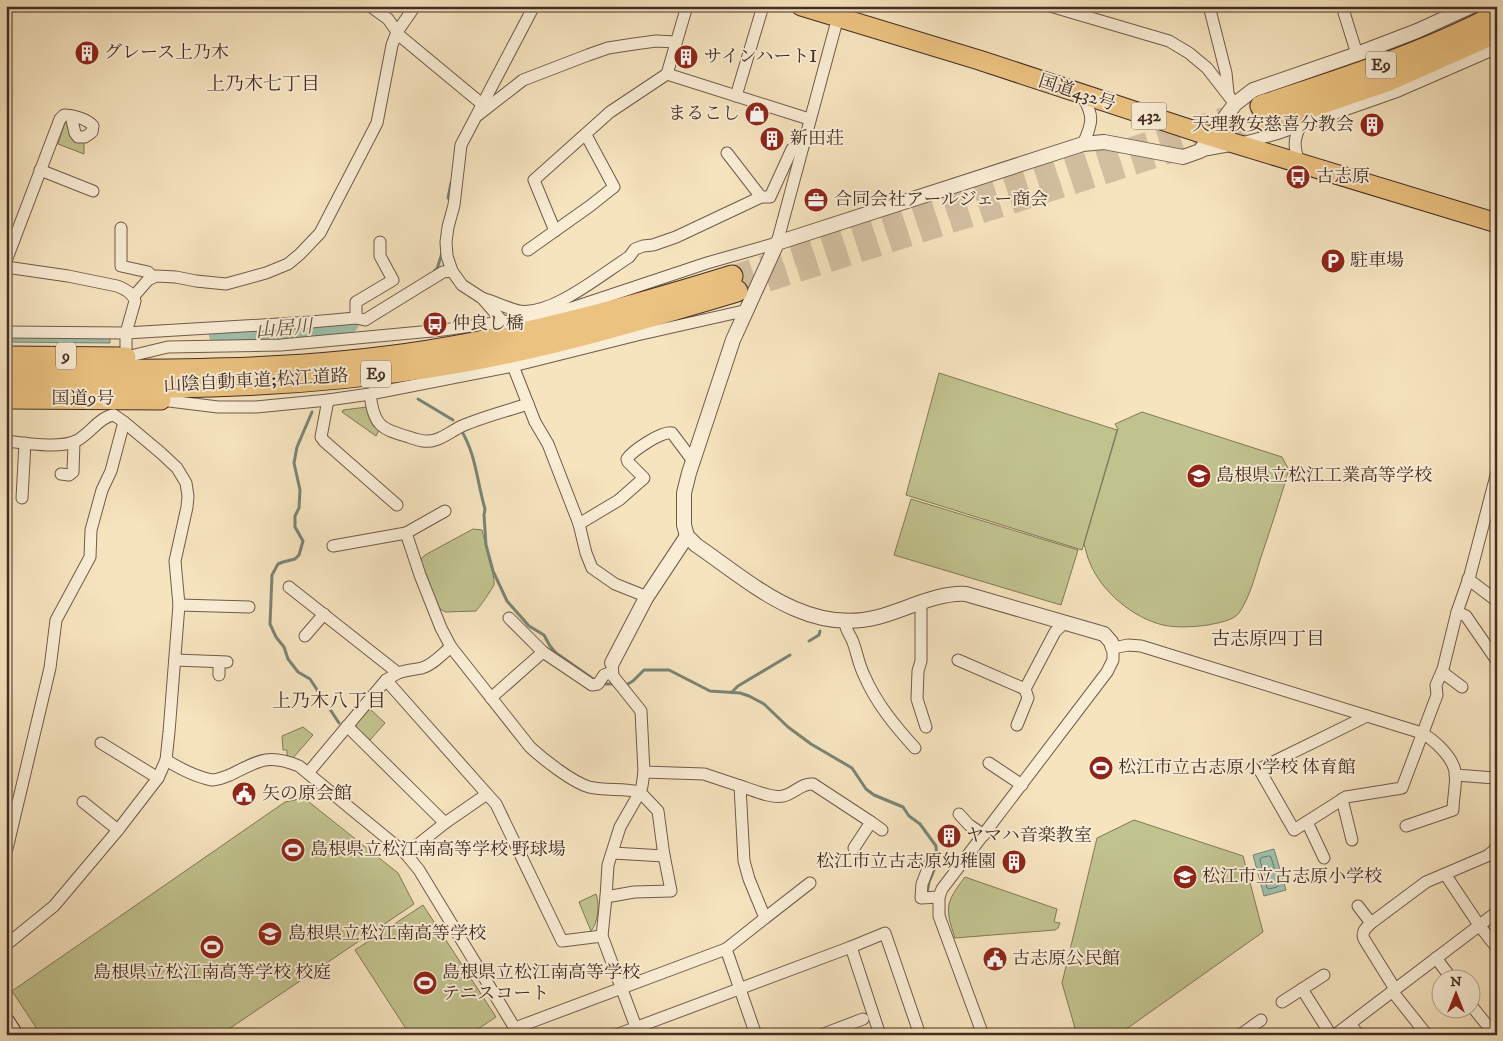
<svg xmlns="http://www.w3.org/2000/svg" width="1503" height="1041" viewBox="0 0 1503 1041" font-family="'IM FELL DW Pica','Noto Serif JP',serif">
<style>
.green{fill:#c1c38f;stroke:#82785a}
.water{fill:#9ebfab;stroke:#7a8475}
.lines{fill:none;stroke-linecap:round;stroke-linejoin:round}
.shore{stroke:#707668;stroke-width:1}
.stream{stroke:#7a8475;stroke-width:3}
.river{stroke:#9ebfab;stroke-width:20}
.motorway-tunnel{stroke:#d2bfa0;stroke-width:21;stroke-dasharray:21 11;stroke-linecap:butt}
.minor-casing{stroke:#705a4b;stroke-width:13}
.tertiary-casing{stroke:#705a4b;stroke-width:16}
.secondary-casing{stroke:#432c24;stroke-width:18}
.trunk-casing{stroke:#432c24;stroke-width:21}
.motorway-casing{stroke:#432c24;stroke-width:23}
.minor{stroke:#f9edd5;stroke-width:11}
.tertiary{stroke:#f9edd5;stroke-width:14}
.secondary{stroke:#f9edd5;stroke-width:16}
.trunk{stroke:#ebc280;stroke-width:19}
.motorway{stroke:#ebc280;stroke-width:21}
.labels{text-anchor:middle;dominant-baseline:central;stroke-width:4;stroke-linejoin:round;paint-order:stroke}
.shield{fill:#f9edd5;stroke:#7a6659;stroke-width:1}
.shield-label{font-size:16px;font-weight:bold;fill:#432c24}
.poi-label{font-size:18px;fill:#432c24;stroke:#f9edd5;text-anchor:start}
.street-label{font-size:18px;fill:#432c24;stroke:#f9edd5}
.neighbourhood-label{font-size:19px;fill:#432c24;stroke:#f9edd5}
.water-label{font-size:19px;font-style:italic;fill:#5a5146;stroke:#f9edd5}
</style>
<rect width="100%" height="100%" fill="#f6e4bf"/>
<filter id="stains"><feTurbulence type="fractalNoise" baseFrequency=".004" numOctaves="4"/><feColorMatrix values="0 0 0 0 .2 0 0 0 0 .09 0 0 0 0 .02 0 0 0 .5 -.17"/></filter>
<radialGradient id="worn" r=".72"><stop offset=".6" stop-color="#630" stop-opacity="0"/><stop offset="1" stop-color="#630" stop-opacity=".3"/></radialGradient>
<g class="green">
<polygon points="65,122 67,122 84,142 84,154 58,144"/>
<polygon points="939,373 1117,430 1082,550 906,495"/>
<polygon points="367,407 379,430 376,436 342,412 343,410"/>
<path d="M 1142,412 L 1282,457 L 1289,470 C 1280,499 1271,528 1261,557 C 1255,576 1250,597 1239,613 C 1233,621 1217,623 1208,625 C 1193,627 1177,628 1163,625 C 1133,618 1101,591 1090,563 C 1087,557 1086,550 1084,544 L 1118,429 L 1115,424 Z"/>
<polygon points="911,499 1078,550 1061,605 894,555"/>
<path d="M 473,529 L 482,530 C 484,539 496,581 494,585 C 492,589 479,608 476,611 L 445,612 L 439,608 L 420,566 L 421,559 L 425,555 Z"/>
<polygon points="368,707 385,723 370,740 356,728 356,720"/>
<polygon points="303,727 313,735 293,758 287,756 287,750 283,750 282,736"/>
<polygon points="304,798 398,873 414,904 220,1035 41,1035 12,991 285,802"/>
<polygon points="1134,820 1243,856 1263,932 1118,1035 1077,1035 1062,983 1097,838"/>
<path d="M 965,877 L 1057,909 L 1054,922 L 1060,923 L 1058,928 L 1055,930 L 955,938 C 945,908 945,903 965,877 Z"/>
<path d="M 596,894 C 600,904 598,923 591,931 L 579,902 Z"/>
<polygon points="423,905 496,1017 469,1035 410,1035 355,950"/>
</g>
<g class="water">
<polygon points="6,335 110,336 110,343 6,342"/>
<polygon points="1274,849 1286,890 1264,896 1253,855"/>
</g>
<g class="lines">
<polygon class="shore" points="1269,856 1271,857 1279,885 1277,887 1269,889 1267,888 1260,860 1261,858"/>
<g class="stream">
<polyline points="448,198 451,183"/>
<polyline points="435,270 437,269 442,253"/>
<polyline points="418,399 453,420"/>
<polyline points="312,412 297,447 294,463 300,490 299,508 295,516 295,527 303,541 299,555 295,559 283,562 278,564 272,575 270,624 276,637 284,647 288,659 298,672 310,679 339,723"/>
<path d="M 461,430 C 476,454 477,482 485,509 L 484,515 L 486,545 L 493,571 L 507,601 L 529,626 L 544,635 L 550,646 L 556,653 L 596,681"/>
<polyline points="809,641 819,635 820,631"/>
<polyline points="601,684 615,684"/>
<polyline points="626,685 633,681 644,670 669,670 710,691 740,693 749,696 764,704 788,727 811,744 852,768 866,789 874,795 903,807 909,816 920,824 936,846 937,863 929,882 927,893"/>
<polyline points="732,692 738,686 790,655"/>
</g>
<polyline class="river" points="219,335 333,327 349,323"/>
<g class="motorway-tunnel">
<polyline points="732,276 1261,106"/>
<polyline points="737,291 1266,122"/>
</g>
<defs>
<g id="minor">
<polyline points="370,6 388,19 400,36 482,104"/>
<polyline points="687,6 667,74 809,119"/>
<polyline points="1050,6 1169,41 1189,53 1207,68 1235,104"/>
<polyline points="1209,6 1226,73 1228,93"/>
<polyline points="1342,6 1357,54"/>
<path d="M 1082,95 C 1094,116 1093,122 1083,144"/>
<polyline points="736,96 763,6"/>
<polyline points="478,115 523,80 588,55 608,48 634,44 656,41 676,42"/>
<polyline points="1200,151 1238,144 1276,134 1398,91 1497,48"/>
<polyline points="727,153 761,197"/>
<path d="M 1299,162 C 1294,148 1293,139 1301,125"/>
<polyline points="40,170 93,191"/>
<polyline points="121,228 121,266 148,272 153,277"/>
<polyline points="555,231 534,180 610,112 667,74"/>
<polyline points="380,242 380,256 393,280 356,302 356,318 365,320 443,272 452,271"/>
<polyline points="528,250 590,206 614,187 586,135"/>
<path d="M 6,261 L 60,119 L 64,115 C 72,115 88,119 93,126 L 92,132 L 85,137 L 78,137 L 75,133 L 71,116"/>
<path d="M 6,267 L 68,276 L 117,286 C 125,289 133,293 135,301 L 126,333 L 311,322 L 356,318"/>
<polyline points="134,296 148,280 156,276 176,277 196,281 226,284 266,273 288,264 300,254 320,233 377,123 392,45 397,32 415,6"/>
<path d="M 482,298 C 492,301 510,309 519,311 C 552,316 602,274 629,257 L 635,249 L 643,246 L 653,245 L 676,237 L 761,197 L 770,197 L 792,149 L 803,144"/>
<polyline points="503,322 482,298 462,285 452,271 447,256 446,242 448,227 454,205 461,145 534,6"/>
<polyline points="6,332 126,333 126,357 168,347 281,345 443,330 537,317 575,307 707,263 777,243 838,17"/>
<polyline points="513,366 535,422 548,444 579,524 586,553 592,568 615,584 640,594 646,598"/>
<path d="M 370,394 C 374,425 380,429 409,437 C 417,440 426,443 435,440 C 445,437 453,430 462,426 C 483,417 506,411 528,404"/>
<polyline points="161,400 218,407 256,407 328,400 370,394 513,366 637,335 748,310"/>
<polyline points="328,400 321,437 324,441 397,505"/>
<path d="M 6,441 C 25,443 59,449 76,441 C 89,435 100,416 114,415 L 124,422 L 111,471 L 102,490 L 91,530 L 90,557 L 56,620 L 50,668 L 6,853"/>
<polyline points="61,474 69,475 73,472 74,442"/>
<polyline points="22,498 25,443"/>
<path d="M 579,524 L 619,500 L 644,478 L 628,462 L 627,459 C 632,451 663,430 672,433 L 693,461"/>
<path d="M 406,533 L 420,575 L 441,628 L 451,647 L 530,747 C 543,759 572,782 589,787 C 605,791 623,788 640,792 L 620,827 L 608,865 L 606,897"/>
<polyline points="333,546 406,533 445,511"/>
<polyline points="1468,579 1497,601"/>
<polyline points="289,587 398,673 386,680"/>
<polyline points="921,604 921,661 918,671 917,699 926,727"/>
<polyline points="179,605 249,607"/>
<polyline points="1457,612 1466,616 1497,661"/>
<path d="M 845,621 C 845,630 850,634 853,642 C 857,653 859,665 864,675 C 876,703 895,726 915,748"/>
<polyline points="305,636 324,614"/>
<polyline points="543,652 592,685 598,684 604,675 612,672"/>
<polyline points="175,660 227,662"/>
<polyline points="958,660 1025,689 1055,632 1065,622"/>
<polyline points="219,662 219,675"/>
<polyline points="612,663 613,676 641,711 644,772 704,774 740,786 744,861 749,879 765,918 726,949 756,1035"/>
<polyline points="1442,672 1462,687"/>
<path d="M 398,673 C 406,670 413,670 422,668 C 433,665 442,654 451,647"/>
<polyline points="491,698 543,652 509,618"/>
<polyline points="1367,716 1259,769 1294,830 1346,797 1402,788 1437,695 1436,685 1443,669 1457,612 1470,575 1497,472"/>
<polyline points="1017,725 1028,698 1025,689"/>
<polyline points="347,726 445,823"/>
<polyline points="101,743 158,778"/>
<path d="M 166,760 C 179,768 196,777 212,780 C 218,780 224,777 230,775 C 258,761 268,753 299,766 L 406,854 L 419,870 L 519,1035"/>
<polyline points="989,763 1022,785"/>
<polyline points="308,773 386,680 487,794"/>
<polyline points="1455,775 1495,778"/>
<path d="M 740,786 C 751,789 772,799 783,796 C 794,794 801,783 813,784 L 871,822 L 854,848"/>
<polyline points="1342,799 1352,840"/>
<polyline points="83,802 118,830"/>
<polyline points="959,814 969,825 984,835"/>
<polyline points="871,822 882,830"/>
<polyline points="1307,822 1324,858"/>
<polyline points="613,853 664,856 658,811 640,792 642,786 644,772"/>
<polyline points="406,854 445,823 487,794 496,804 562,941 602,936"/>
<polyline points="930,863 922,884 921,898 939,897"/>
<polyline points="1445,874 1479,925 1497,948"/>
<polyline points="1358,906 1371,923"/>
<polyline points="765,918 810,883"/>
<polyline points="6,945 54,906 118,830 158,778 166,760 169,732 179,605 175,561 187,507 188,496 186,483 177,468 161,453 124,422"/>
<polyline points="851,947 880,1035"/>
<polyline points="1436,958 1451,978"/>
<polyline points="1302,989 1331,1035"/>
<path d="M 1395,989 L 1364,939 C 1361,932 1366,928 1371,923 L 1426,882 L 1487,856 L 1497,848"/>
<polyline points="1392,991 1427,1035"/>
<polyline points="1282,1002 1324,975"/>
<polyline points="1470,1004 1495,1035"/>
<polyline points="1350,1024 1359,1035"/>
<polyline points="636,1027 602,936 606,897 634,892 671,891 664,855"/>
<polyline points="515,1028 726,949"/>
<polyline points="616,1035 851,947 885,933 920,1035"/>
<polyline points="821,1035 863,1019"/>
<path d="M 983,1035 L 939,916 L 939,897 L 942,889 L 1107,672 L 1113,660 L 1113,648 L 1128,645 L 1141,646 L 1422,733 C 1434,740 1452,756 1455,771 C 1457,781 1453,799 1453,810 L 1406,826"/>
<polyline points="1240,1035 1261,1020"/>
<polyline points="1335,1035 1497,912"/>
</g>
<g id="tertiary">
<path d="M 1113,648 L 1111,642 L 1104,634 L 966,594 C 938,592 905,610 878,617 C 807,636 750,582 696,545 L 687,536 L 684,525 L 684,493 L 689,473 L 733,340 L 777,243 L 1083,144 L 1104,142 L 1183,157 L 1200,151 L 1235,104 L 1253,90 L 1357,54 L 1417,31 L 1472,6"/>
<polyline points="612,663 646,598 687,536"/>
</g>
<polyline id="secondary" points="6,1021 15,1035"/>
<g id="trunk">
<polyline points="801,6 979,60 1210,136 1497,223"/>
<polyline points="6,356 126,357"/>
<polyline points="6,399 161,400"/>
</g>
<g id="motorway">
<path d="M 1261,106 C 1341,80 1422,54 1497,15"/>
<polyline points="1266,122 1389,80 1497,32"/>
<path d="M 6,370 C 147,371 288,373 428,351 C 531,335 632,307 732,276"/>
<path d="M 6,385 C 60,386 115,387 169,387 C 256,386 343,380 429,367 C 533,352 636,321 737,291"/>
</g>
</defs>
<use href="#minor" class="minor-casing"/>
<use href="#tertiary" class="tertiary-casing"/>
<use href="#secondary" class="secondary-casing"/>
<use href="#trunk" class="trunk-casing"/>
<use href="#motorway" class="motorway-casing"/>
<use href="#minor" class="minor"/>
<use href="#tertiary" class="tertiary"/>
<use href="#secondary" class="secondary"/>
<use href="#trunk" class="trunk"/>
<use href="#motorway" class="motorway"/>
</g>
<defs>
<symbol id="building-disc" viewBox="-11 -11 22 22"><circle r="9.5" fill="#8f2418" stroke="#f9edd5"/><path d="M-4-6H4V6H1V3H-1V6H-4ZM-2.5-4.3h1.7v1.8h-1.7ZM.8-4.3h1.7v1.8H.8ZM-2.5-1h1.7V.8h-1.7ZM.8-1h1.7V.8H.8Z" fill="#fff"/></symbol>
<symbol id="shop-disc" viewBox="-11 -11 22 22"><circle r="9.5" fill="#8f2418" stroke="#f9edd5"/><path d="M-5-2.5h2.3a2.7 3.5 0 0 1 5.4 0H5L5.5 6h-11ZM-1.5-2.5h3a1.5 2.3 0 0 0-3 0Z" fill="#fff"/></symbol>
<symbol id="bus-disc" viewBox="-11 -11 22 22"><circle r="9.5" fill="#8f2418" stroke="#f9edd5"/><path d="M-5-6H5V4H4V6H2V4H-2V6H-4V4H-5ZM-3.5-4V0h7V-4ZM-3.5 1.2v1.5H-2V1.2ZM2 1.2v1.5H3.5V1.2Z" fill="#fff"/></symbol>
<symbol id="office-disc" viewBox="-11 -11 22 22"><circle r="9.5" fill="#8f2418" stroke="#f9edd5"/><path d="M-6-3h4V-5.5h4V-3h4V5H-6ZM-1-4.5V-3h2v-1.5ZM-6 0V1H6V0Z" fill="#fff"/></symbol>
<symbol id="parking-disc" viewBox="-11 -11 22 22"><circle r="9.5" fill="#8f2418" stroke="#f9edd5"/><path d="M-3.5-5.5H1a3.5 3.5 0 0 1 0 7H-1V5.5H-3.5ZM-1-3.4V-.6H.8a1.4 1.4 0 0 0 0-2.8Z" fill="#fff"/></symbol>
<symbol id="school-disc" viewBox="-11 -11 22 22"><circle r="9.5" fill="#8f2418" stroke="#f9edd5"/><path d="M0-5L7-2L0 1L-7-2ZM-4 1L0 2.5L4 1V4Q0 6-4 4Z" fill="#fff"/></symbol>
<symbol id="stadium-disc" viewBox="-11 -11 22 22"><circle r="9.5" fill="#8f2418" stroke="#f9edd5"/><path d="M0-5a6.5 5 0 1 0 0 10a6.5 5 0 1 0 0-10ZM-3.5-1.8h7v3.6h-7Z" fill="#fff"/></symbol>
<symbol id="civic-disc" viewBox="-11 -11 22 22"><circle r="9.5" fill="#8f2418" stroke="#f9edd5"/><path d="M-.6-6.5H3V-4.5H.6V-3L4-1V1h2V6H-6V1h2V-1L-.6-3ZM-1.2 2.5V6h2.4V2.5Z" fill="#fff"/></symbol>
</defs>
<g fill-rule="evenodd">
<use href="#building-disc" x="73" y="39" width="28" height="28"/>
<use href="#building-disc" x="672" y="43" width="28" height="28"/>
<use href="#shop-disc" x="743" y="100" width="28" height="28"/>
<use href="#building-disc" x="1358" y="111" width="28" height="28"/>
<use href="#building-disc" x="758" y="125" width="28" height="28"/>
<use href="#bus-disc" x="1284" y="163" width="28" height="28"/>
<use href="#office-disc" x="802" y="186" width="28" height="28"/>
<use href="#parking-disc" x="1319" y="247" width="28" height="28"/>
<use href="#bus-disc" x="421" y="310" width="28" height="28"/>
<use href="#school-disc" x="1185" y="462" width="28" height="28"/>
<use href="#stadium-disc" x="1087" y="754" width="28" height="28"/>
<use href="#civic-disc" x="230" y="780" width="28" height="28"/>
<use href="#building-disc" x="935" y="822" width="28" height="28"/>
<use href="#stadium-disc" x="279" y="836" width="28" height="28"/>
<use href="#building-disc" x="1000" y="848" width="28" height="28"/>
<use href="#school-disc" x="1171" y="863" width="28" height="28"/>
<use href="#school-disc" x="256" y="920" width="28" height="28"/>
<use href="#stadium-disc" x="198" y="933" width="28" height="28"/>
<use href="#civic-disc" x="981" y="945" width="28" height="28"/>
<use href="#stadium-disc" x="411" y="969" width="28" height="28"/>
</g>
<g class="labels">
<g class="shield">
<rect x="1366" y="51.5" width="30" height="27" rx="4"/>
<rect x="1131.5" y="102.5" width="35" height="27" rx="4"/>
<rect x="56" y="342.5" width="20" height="27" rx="4"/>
<rect x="361" y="360.5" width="30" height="27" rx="4"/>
</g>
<g class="shield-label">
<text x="1381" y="65">E9</text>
<text x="1149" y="116">432</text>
<text x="66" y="356">9</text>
<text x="376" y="374">E9</text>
</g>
<g class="poi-label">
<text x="104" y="53">グレース上乃木</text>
<text x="704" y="57">サインハートI</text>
<text x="740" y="114" text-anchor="end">まるこし</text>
<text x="1354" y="125" text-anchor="end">天理教安慈喜分教会</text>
<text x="790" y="139">新田荘</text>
<text x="1316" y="177">古志原</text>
<text x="834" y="200">合同会社アールジェー商会</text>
<text x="1350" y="261">駐車場</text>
<text x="452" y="324">仲良し橋</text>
<text x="1216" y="476">島根県立松江工業高等学校</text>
<text x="1118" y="768">松江市立古志原小学校 体育館</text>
<text x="262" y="794">矢の原会館</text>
<text x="966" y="836">ヤマハ音楽教室</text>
<text x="310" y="850">島根県立松江南高等学校 野球場</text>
<text x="996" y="862" text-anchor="end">松江市立古志原幼稚園</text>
<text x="1202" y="877">松江市立古志原小学校</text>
<text x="288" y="934">島根県立松江南高等学校</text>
<text x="1012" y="959">古志原公民館</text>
<text x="212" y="973" text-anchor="middle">島根県立松江南高等学校 校庭</text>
<text x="442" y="973">島根県立松江南高等学校<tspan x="442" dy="21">テニスコート</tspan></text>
</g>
<g class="street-label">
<text transform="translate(1077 93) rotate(18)">国道432号</text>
<text transform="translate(256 381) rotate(-3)">山陰自動車道;松江道路</text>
<text x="83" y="399">国道9号</text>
</g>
<g class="neighbourhood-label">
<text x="263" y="84">上乃木七丁目</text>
<text x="1268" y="639">古志原四丁目</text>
<text x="329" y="701">上乃木八丁目</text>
</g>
<g class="water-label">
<text transform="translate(284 329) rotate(-5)">山居川</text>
</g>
</g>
<rect width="1503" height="1041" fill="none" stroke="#f6e4bf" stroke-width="25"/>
<rect x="8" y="8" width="1488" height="1026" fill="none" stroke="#432c24" stroke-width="2.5"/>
<rect x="12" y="12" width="1478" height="1016" fill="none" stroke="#432c24"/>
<g transform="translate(1456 994)"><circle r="24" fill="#f9edd5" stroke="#b0a08e"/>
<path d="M0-4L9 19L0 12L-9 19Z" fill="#8f2418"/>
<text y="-8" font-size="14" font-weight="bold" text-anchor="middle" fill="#432c24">N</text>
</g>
<rect width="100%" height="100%" filter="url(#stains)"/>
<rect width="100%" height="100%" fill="url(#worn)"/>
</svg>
